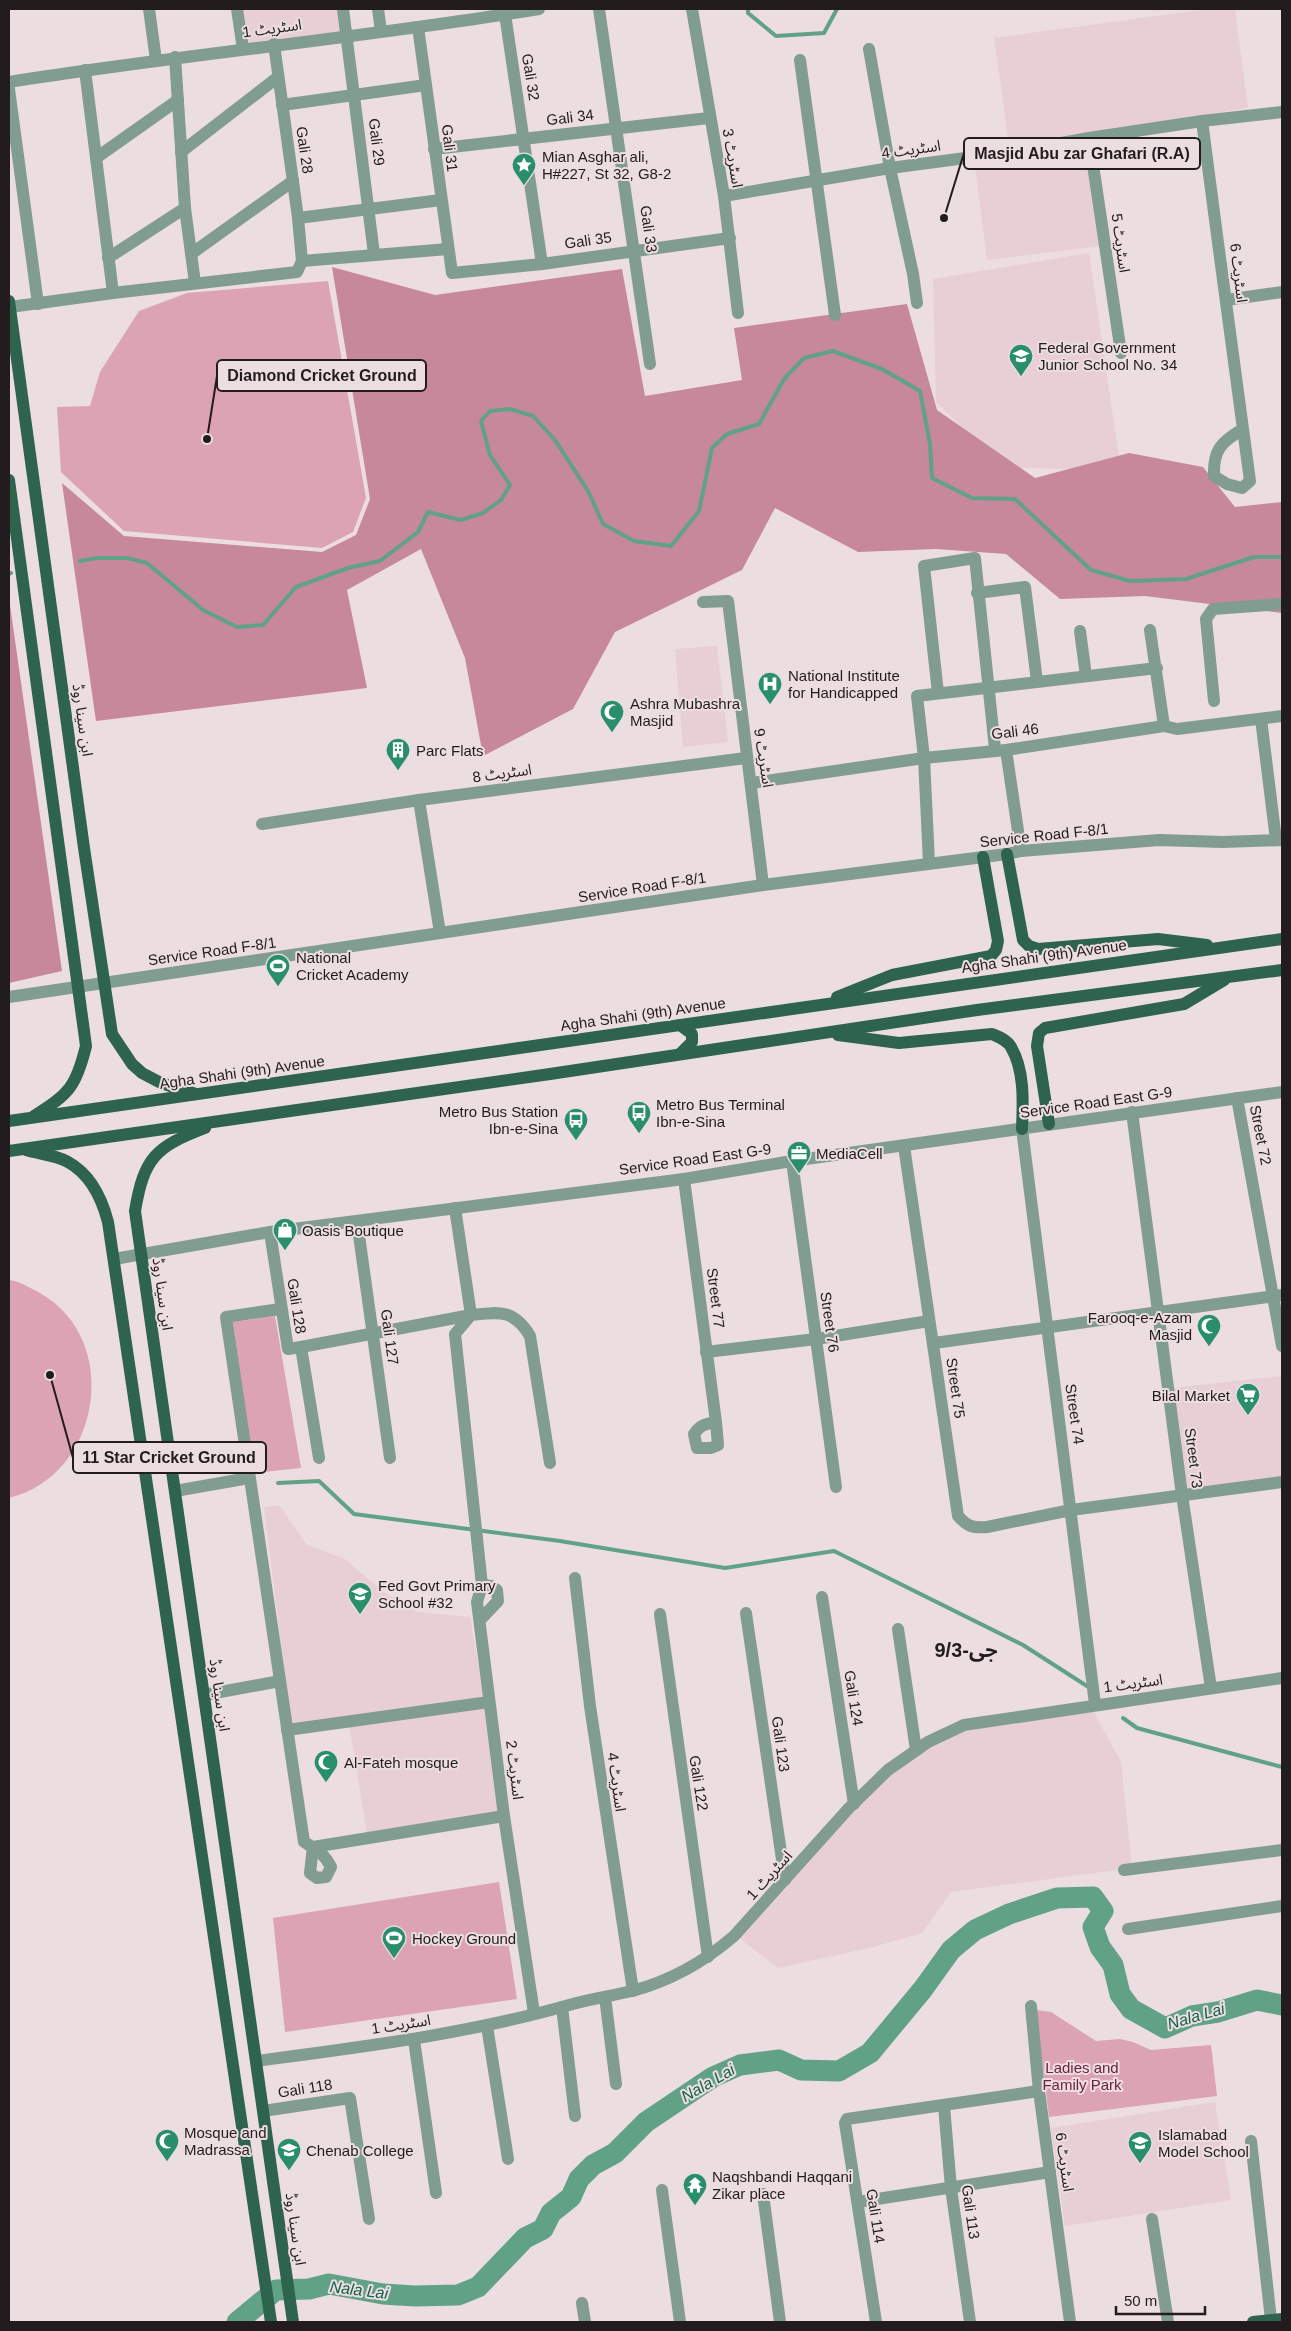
<svg xmlns="http://www.w3.org/2000/svg" width="1291" height="2331" viewBox="0 0 1291 2331" font-family="Arial,'Noto Sans Arabic',sans-serif">
<style>
.built{fill:#e7cfd5}
.green{fill:#dba3b3}
.forest{fill:#c6889a}
.lines{fill:none;stroke-linecap:round;stroke-linejoin:round}
.stream{stroke:#61a286;stroke-width:4}
.river{stroke:#61a286;stroke-width:21}
.minor{stroke:#819c90;stroke-width:12}
.major{stroke:#2e634e;stroke-width:12}
.labels{text-anchor:middle;dominant-baseline:central;stroke-width:4;stroke-linejoin:round;paint-order:stroke}
.street-label{font-size:15px;fill:#221c1e;stroke:#ecdde0}
.poi-label{font-size:15px;fill:#221c1e;stroke:#ecdde0;text-anchor:start}
.park-label{font-size:15px;fill:#6d233f;stroke:#ecdde0}
.water-label{font-size:16px;font-style:italic;fill:#0f6247;stroke:#ecdde0}
.district-label{font-size:20px;font-weight:bold;fill:#221c1e;stroke:#ecdde0}
.leader{fill:none;stroke:#221c1e;stroke-width:2}
.callout-dot{fill:#221c1e;stroke:#ecdde0;stroke-width:2}
.callout{fill:#ecdde0;stroke:#221c1e;stroke-width:2}
.callout-label{font-size:16px;text-anchor:middle;font-weight:bold;fill:#221c1e}
</style>
<rect width="100%" height="100%" fill="#ecdde0"/>
<g class="built">
<polygon points="239,9 341,9 344,34 244,45"/>
<polygon points="1208,9 1235,9 1248,108 1009,145 994,38"/>
<polygon points="1085,145 1100,246 987,260 975,165"/>
<polygon points="1089,253 1121,471 1004,467 936,402 933,279"/>
<polygon points="717,646 728,742 683,747 675,649"/>
<polygon points="1282,1376 1282,1477 1187,1489 1172,1388"/>
<polygon points="280,1506 306,1544 345,1559 381,1590 417,1612 470,1617 484,1697 291,1723 264,1507"/>
<polygon points="485,1704 499,1814 367,1834 349,1724"/>
<polygon points="1093,1711 1121,1762 1132,1868 951,1892 922,1933 873,1947 778,1968 739,1938 858,1807 891,1776 918,1754 966,1731"/>
<polygon points="1215,2102 1231,2200 1065,2226 1051,2128"/>
</g>
<g class="green">
<polygon points="328,281 366,498 353,532 322,548 124,531 61,472 57,407 90,406 100,372 139,311 187,293"/>
<path d="M 9,1280 C 20,1281 30,1288 40,1293 C 123,1340 101,1476 9,1498 Z"/>
<polygon points="275,1316 301,1468 253,1473 233,1322"/>
<polygon points="499,1882 517,1999 285,2032 273,1918"/>
<polygon points="1036,2010 1051,2012 1096,2041 1120,2039 1133,2042 1151,2050 1211,2045 1217,2096 1049,2117"/>
</g>
<g class="forest">
<polygon points="332,267 435,295 622,269 645,396 742,380 734,328 907,304 937,410 1035,478 1129,453 1203,467 1235,507 1282,502 1282,613 1145,596 1060,599 1006,554 936,549 858,552 775,508 742,570 615,632 573,709 483,756 465,658 421,549 347,590 367,688 96,721 62,483 124,536 322,552 356,535 370,499"/>
<polygon points="9,598 62,971 9,983"/>
</g>
<g class="lines">
<g class="stream">
<polyline points="748,9 748,13 776,36 824,33 837,9"/>
<polyline points="80,561 97,558 127,558 147,563 203,610 237,627 263,625 296,587 348,568 380,561 418,532 428,512 461,520 483,513 501,500 510,485 490,455 481,421 490,411 510,409 533,416 555,440 588,491 603,524 634,541 671,546 699,511 712,448 727,434 759,424 784,379 804,358 833,351 882,369 920,391 930,444 932,478 972,498 1015,499 1091,570 1130,581 1186,579 1254,557 1282,557"/>
<polyline points="9,574 11,573"/>
<polyline points="278,1483 319,1481 354,1514 560,1541 725,1568 834,1551 1023,1645 1090,1688"/>
<polyline points="1123,1718 1137,1728 1282,1767"/>
</g>
<polyline class="river" points="237,2322 276,2290 309,2289 329,2284 383,2294 415,2296 458,2295 478,2287 525,2238 543,2229 551,2213 571,2197 579,2179 593,2165 615,2153 646,2122 713,2077 740,2065 779,2060 801,2070 839,2071 870,2053 923,1989 951,1950 975,1930 1009,1914 1057,1898 1093,1897 1103,1911 1093,1927 1100,1947 1113,1965 1120,1994 1131,2009 1165,2028 1192,2016 1218,2012 1257,2000 1282,2005"/>
<g class="minor">
<polyline points="149,9 156,60"/>
<polyline points="237,9 243,49"/>
<polyline points="343,9 374,254"/>
<polyline points="378,9 381,31"/>
<polyline points="599,9 650,364"/>
<polyline points="692,9 724,196 738,313"/>
<polyline points="505,14 542,264"/>
<polyline points="418,27 452,273 542,264 730,238"/>
<polyline points="869,49 890,168 913,274 917,303"/>
<polyline points="800,60 835,315"/>
<polyline points="85,70 113,293"/>
<path d="M 9,82 C 185,54 363,38 539,9"/>
<polyline points="9,89 38,304"/>
<polyline points="282,105 426,85"/>
<path d="M 1202,121 C 1218,241 1233,361 1250,481 L 1242,488 L 1227,484 L 1214,476 C 1213,450 1221,442 1243,429"/>
<polyline points="1089,138 1121,353"/>
<polyline points="434,149 709,118"/>
<polyline points="181,152 278,77"/>
<polyline points="96,158 178,100"/>
<polyline points="724,196 890,168 1011,152 1089,138 1202,121 1282,112"/>
<polyline points="185,208 195,283"/>
<polyline points="298,218 441,200"/>
<polyline points="191,254 293,181"/>
<polyline points="108,258 185,208 175,57"/>
<polyline points="302,261 448,249"/>
<polyline points="1226,300 1282,292"/>
<polyline points="10,307 113,293 297,272 302,261 298,218 274,44"/>
<polyline points="977,593 1025,587 1037,681"/>
<polyline points="703,602 728,601 763,885"/>
<polyline points="1150,630 1164,726"/>
<polyline points="1080,631 1086,676"/>
<polyline points="938,693 924,566 975,558 995,749"/>
<polyline points="1214,701 1206,619 1213,609 1282,604"/>
<polyline points="1261,719 1276,840"/>
<polyline points="1006,750 1021,851"/>
<polyline points="752,783 924,758 1006,750 1164,726 1177,729 1282,716"/>
<polyline points="419,800 440,933"/>
<polyline points="262,824 419,800 746,758"/>
<polyline points="929,863 924,758 917,696 1157,668"/>
<polyline points="9,997 763,885 1007,854 1021,851 1159,840 1223,842 1282,840"/>
<polyline points="1237,1098 1282,1346"/>
<polyline points="1132,1112 1182,1495 1211,1688"/>
<polyline points="1022,1129 1095,1704"/>
<path d="M 904,1146 L 958,1516 C 968,1527 973,1528 987,1527 L 1071,1510 L 1282,1482"/>
<polyline points="792,1161 836,1487"/>
<path d="M 684,1179 L 716,1422 L 718,1445 L 711,1448 L 697,1448 L 694,1434 C 700,1425 705,1424 716,1422"/>
<polyline points="455,1208 471,1315 455,1334 482,1585"/>
<polyline points="357,1221 390,1458"/>
<polyline points="270,1232 288,1349 301,1347 319,1458"/>
<polyline points="114,1259 270,1232 684,1179 792,1161 1282,1092"/>
<path d="M 280,1309 L 226,1317 L 304,1842 C 317,1850 324,1853 331,1867 L 326,1877 L 317,1878 L 310,1873 L 313,1847 L 504,1816"/>
<polyline points="934,1343 1282,1295"/>
<path d="M 301,1347 L 471,1315 C 499,1312 514,1309 530,1336 L 550,1463"/>
<polyline points="706,1352 816,1339 929,1321"/>
<polyline points="175,1491 249,1478"/>
<polyline points="575,1578 590,1706 633,1991"/>
<polyline points="822,1597 854,1804"/>
<polyline points="746,1613 785,1880"/>
<polyline points="660,1614 708,1957"/>
<polyline points="480,1620 498,1601 497,1590 491,1586 482,1585 477,1602 504,1816 534,2013"/>
<polyline points="898,1629 916,1750"/>
<polyline points="204,1695 280,1681"/>
<polyline points="287,1730 489,1702"/>
<polyline points="1124,1870 1282,1850"/>
<polyline points="1128,1929 1282,1906"/>
<polyline points="605,1997 616,2084"/>
<polyline points="1031,2006 1039,2091 1070,2322"/>
<polyline points="562,2007 575,2116"/>
<polyline points="487,2026 508,2159"/>
<polyline points="414,2040 436,2193"/>
<path d="M 256,2061 C 362,2047 467,2034 569,2005 C 590,1999 611,1996 632,1991 C 670,1981 705,1961 734,1936 L 849,1808 L 888,1770 L 928,1742 L 964,1725 L 1282,1678"/>
<polyline points="944,2106 951,2188 970,2322"/>
<polyline points="263,2111 350,2098 369,2219"/>
<polyline points="1251,2141 1271,2320"/>
<polyline points="662,2190 680,2322"/>
<polyline points="763,2194 780,2322"/>
<polyline points="858,2202 1050,2172"/>
<polyline points="1152,2219 1168,2322"/>
<polyline points="582,2303 585,2322"/>
<polyline points="876,2322 845,2123 847,2119 1039,2091"/>
</g>
<g class="major">
<polyline points="9,301 84,848 112,1034 132,1064 142,1073 161,1083 196,1094"/>
<path d="M 9,480 L 86,1046 C 76,1087 69,1094 34,1116"/>
<polyline points="1007,854 1023,940 1029,946 1038,949 1158,939 1207,945"/>
<polyline points="837,997 892,975 991,956 996,950 998,941 983,857"/>
<polyline points="680,1025 692,1034 692,1042 680,1054"/>
<path d="M 838,1035 L 899,1043 L 992,1034 C 999,1037 1007,1040 1011,1047 C 1025,1071 1023,1103 1022,1129"/>
<polyline points="9,1121 1282,939"/>
<polyline points="1049,1124 1037,1046 1039,1033 1045,1028 1184,1004 1224,980"/>
<path d="M 205,1128 C 155,1147 144,1158 135,1211 L 293,2322"/>
<path d="M 26,1150 C 39,1154 56,1155 68,1162 C 90,1174 102,1199 108,1222 L 271,2322"/>
<polyline points="9,1151 550,1074 977,1010 1282,970"/>
<polyline points="1253,2322 1282,2319"/>
</g>
</g>
<defs>
<symbol id="sight-pin" viewBox="-11 -11 22 30"><path d="M0 17L-7.5 6A9.5 9.5 0 1 1 7.5 6Z" fill="#288e6b" stroke="#ecdde0"/><path d="M0-6L1.8-2.2L6-1.7L2.9 1.2L3.7 5.4L0 3.3L-3.7 5.4L-2.9 1.2L-6-1.7L-1.8-2.2Z" fill="#fff"/></symbol>
<symbol id="school-pin" viewBox="-11 -11 22 30"><path d="M0 17L-7.5 6A9.5 9.5 0 1 1 7.5 6Z" fill="#288e6b" stroke="#ecdde0"/><path d="M0-5L7-2L0 1L-7-2ZM-4 1L0 2.5L4 1V4Q0 6-4 4Z" fill="#fff"/></symbol>
<symbol id="hospital-pin" viewBox="-11 -11 22 30"><path d="M0 17L-7.5 6A9.5 9.5 0 1 1 7.5 6Z" fill="#288e6b" stroke="#ecdde0"/><path d="M-5-5h3v3.5h4V-5h3V5h-3V1.5h-4V5h-3Z" fill="#fff"/></symbol>
<symbol id="mosque-pin" viewBox="-11 -11 22 30"><path d="M0 17L-7.5 6A9.5 9.5 0 1 1 7.5 6Z" fill="#288e6b" stroke="#ecdde0"/><path d="M3.5-4.9A6 6 0 1 0 3.5 4.9A5 5 0 1 1 3.5-4.9Z" fill="#fff"/></symbol>
<symbol id="building-pin" viewBox="-11 -11 22 30"><path d="M0 17L-7.5 6A9.5 9.5 0 1 1 7.5 6Z" fill="#288e6b" stroke="#ecdde0"/><path d="M-4-6H4V6H1V3H-1V6H-4ZM-2.5-4.3h1.7v1.8h-1.7ZM.8-4.3h1.7v1.8H.8ZM-2.5-1h1.7V.8h-1.7ZM.8-1h1.7V.8H.8Z" fill="#fff"/></symbol>
<symbol id="stadium-pin" viewBox="-11 -11 22 30"><path d="M0 17L-7.5 6A9.5 9.5 0 1 1 7.5 6Z" fill="#288e6b" stroke="#ecdde0"/><path d="M0-5a6.5 5 0 1 0 0 10a6.5 5 0 1 0 0-10ZM-3.5-1.8h7v3.6h-7Z" fill="#fff"/></symbol>
<symbol id="bus-pin" viewBox="-11 -11 22 30"><path d="M0 17L-7.5 6A9.5 9.5 0 1 1 7.5 6Z" fill="#288e6b" stroke="#ecdde0"/><path d="M-5-6H5V4H4V6H2V4H-2V6H-4V4H-5ZM-3.5-4V0h7V-4ZM-3.5 1.2v1.5H-2V1.2ZM2 1.2v1.5H3.5V1.2Z" fill="#fff"/></symbol>
<symbol id="office-pin" viewBox="-11 -11 22 30"><path d="M0 17L-7.5 6A9.5 9.5 0 1 1 7.5 6Z" fill="#288e6b" stroke="#ecdde0"/><path d="M-6-3h4V-5.5h4V-3h4V5H-6ZM-1-4.5V-3h2v-1.5ZM-6 0V1H6V0Z" fill="#fff"/></symbol>
<symbol id="shop-pin" viewBox="-11 -11 22 30"><path d="M0 17L-7.5 6A9.5 9.5 0 1 1 7.5 6Z" fill="#288e6b" stroke="#ecdde0"/><path d="M-5-2.5h2.3a2.7 3.5 0 0 1 5.4 0H5L5.5 6h-11ZM-1.5-2.5h3a1.5 2.3 0 0 0-3 0Z" fill="#fff"/></symbol>
<symbol id="supermarket-pin" viewBox="-11 -11 22 30"><path d="M0 17L-7.5 6A9.5 9.5 0 1 1 7.5 6Z" fill="#288e6b" stroke="#ecdde0"/><path d="M-6-5.5h2.5l.6 2H6L4.5 2H-2.5L-4.4-4H-6ZM-1.5 3.2a1.3 1.3 0 1 0 .1 0ZM3 3.2a1.3 1.3 0 1 0 .1 0Z" fill="#fff"/></symbol>
<symbol id="university-pin" viewBox="-11 -11 22 30"><path d="M0 17L-7.5 6A9.5 9.5 0 1 1 7.5 6Z" fill="#288e6b" stroke="#ecdde0"/><path d="M0-5L7-2L0 1L-7-2ZM-4 1L0 2.5L4 1V4Q0 6-4 4Z" fill="#fff"/></symbol>
<symbol id="temple-pin" viewBox="-11 -11 22 30"><path d="M0 17L-7.5 6A9.5 9.5 0 1 1 7.5 6Z" fill="#288e6b" stroke="#ecdde0"/><path d="M0-6L5-2H3V0L6.5 2.5H4V6H1.5V3h-3V6H-4V2.5H-6.5L-3 0V-2H-5Z" fill="#fff"/></symbol>
</defs>
<g fill-rule="evenodd">
<use href="#sight-pin" x="510" y="151" width="28" height="38"/>
<use href="#school-pin" x="1007" y="342" width="28" height="38"/>
<use href="#hospital-pin" x="756" y="670" width="28" height="38"/>
<use href="#mosque-pin" x="598" y="698" width="28" height="38"/>
<use href="#building-pin" x="384" y="736" width="28" height="38"/>
<use href="#stadium-pin" x="264" y="952" width="28" height="38"/>
<use href="#bus-pin" x="625" y="1099" width="28" height="38"/>
<use href="#bus-pin" x="562" y="1106" width="28" height="38"/>
<use href="#office-pin" x="785" y="1139" width="28" height="38"/>
<use href="#shop-pin" x="271" y="1216" width="28" height="38"/>
<use href="#mosque-pin" x="1195" y="1312" width="28" height="38"/>
<use href="#supermarket-pin" x="1234" y="1381" width="28" height="38"/>
<use href="#school-pin" x="346" y="1580" width="28" height="38"/>
<use href="#mosque-pin" x="312" y="1748" width="28" height="38"/>
<use href="#stadium-pin" x="380" y="1924" width="28" height="38"/>
<use href="#mosque-pin" x="153" y="2127" width="28" height="38"/>
<use href="#school-pin" x="1126" y="2129" width="28" height="38"/>
<use href="#university-pin" x="275" y="2136" width="28" height="38"/>
<use href="#temple-pin" x="681" y="2171" width="28" height="38"/>
</g>
<g class="labels">
<g class="street-label">
<text transform="translate(272 28) rotate(-8)">اسٹریٹ 1</text>
<text transform="translate(531 77) rotate(81)">Gali 32</text>
<text transform="translate(570 117) rotate(-7)">Gali 34</text>
<text transform="translate(377 142) rotate(83)">Gali 29</text>
<text transform="translate(450 148) rotate(83)">Gali 31</text>
<text transform="translate(911 149) rotate(-8)">اسٹریٹ 4</text>
<text transform="translate(305 150) rotate(82)">Gali 28</text>
<text transform="translate(733 158) rotate(80)">اسٹریٹ 3</text>
<text transform="translate(649 229) rotate(82)">Gali 33</text>
<text transform="translate(588 240) rotate(-8)">Gali 35</text>
<text transform="translate(1121 243) rotate(82)">اسٹریٹ 5</text>
<text transform="translate(1239 273) rotate(83)">اسٹریٹ 6</text>
<text transform="translate(83 720) rotate(82)">ابن سینا روڈ</text>
<text transform="translate(1015 731) rotate(-7)">Gali 46</text>
<text transform="translate(764 758) rotate(81)">اسٹریٹ 9</text>
<text transform="translate(502 773) rotate(-8)">اسٹریٹ 8</text>
<text transform="translate(1044 835) rotate(-6)">Service Road F-8/1</text>
<text transform="translate(642 887) rotate(-9)">Service Road F-8/1</text>
<text transform="translate(212 951) rotate(-8)">Service Road F-8/1</text>
<text transform="translate(1044 956) rotate(-8)">Agha Shahi (9th) Avenue</text>
<text transform="translate(643 1014) rotate(-8)">Agha Shahi (9th) Avenue</text>
<text transform="translate(242 1072) rotate(-8)">Agha Shahi (9th) Avenue</text>
<text transform="translate(1096 1102) rotate(-8)">Service Road East G-9</text>
<text transform="translate(1261 1135) rotate(79)">Street 72</text>
<text transform="translate(695 1159) rotate(-8)">Service Road East G-9</text>
<text transform="translate(163 1294) rotate(82)">ابن سینا روڈ</text>
<text transform="translate(716 1298) rotate(83)">Street 77</text>
<text transform="translate(297 1306) rotate(81)">Gali 128</text>
<text transform="translate(830 1322) rotate(82)">Street 76</text>
<text transform="translate(390 1337) rotate(82)">Gali 127</text>
<text transform="translate(956 1388) rotate(82)">Street 75</text>
<text transform="translate(1075 1414) rotate(82)">Street 74</text>
<text transform="translate(1194 1458) rotate(83)">Street 73</text>
<text transform="translate(1133 1683) rotate(-8)">اسٹریٹ 1</text>
<text transform="translate(220 1695) rotate(82)">ابن سینا روڈ</text>
<text transform="translate(854 1698) rotate(81)">Gali 124</text>
<text transform="translate(781 1744) rotate(82)">Gali 123</text>
<text transform="translate(515 1770) rotate(83)">اسٹریٹ 2</text>
<text transform="translate(617 1782) rotate(82)">اسٹریٹ 4</text>
<text transform="translate(699 1783) rotate(81)">Gali 122</text>
<text transform="translate(769 1875) rotate(-48)">اسٹریٹ 1</text>
<text transform="translate(401 2024) rotate(-9)">اسٹریٹ 1</text>
<text transform="translate(305 2088) rotate(-9)">Gali 118</text>
<text transform="translate(1065 2162) rotate(82)">اسٹریٹ 6</text>
<text transform="translate(971 2212) rotate(82)">Gali 113</text>
<text transform="translate(876 2216) rotate(81)">Gali 114</text>
<text transform="translate(296 2229) rotate(82)">ابن سینا روڈ</text>
</g>
<g class="poi-label">
<text x="542" y="156">Mian Asghar ali,<tspan x="542" dy="17">H#227, St 32, G8-2</tspan></text>
<text x="1038" y="347">Federal Government<tspan x="1038" dy="17">Junior School No. 34</tspan></text>
<text x="788" y="675">National Institute<tspan x="788" dy="17">for Handicapped</tspan></text>
<text x="630" y="703">Ashra Mubashra<tspan x="630" dy="17">Masjid</tspan></text>
<text x="416" y="750">Parc Flats</text>
<text x="296" y="957">National<tspan x="296" dy="17">Cricket Academy</tspan></text>
<text x="656" y="1104">Metro Bus Terminal<tspan x="656" dy="17">Ibn-e-Sina</tspan></text>
<text x="558" y="1111" text-anchor="end">Metro Bus Station<tspan x="558" dy="17">Ibn-e-Sina</tspan></text>
<text x="816" y="1153">MediaCell</text>
<text x="302" y="1230">Oasis Boutique</text>
<text x="1192" y="1317" text-anchor="end">Farooq-e-Azam<tspan x="1192" dy="17">Masjid</tspan></text>
<text x="1230" y="1395" text-anchor="end">Bilal Market</text>
<text x="378" y="1585">Fed Govt Primary<tspan x="378" dy="17">School #32</tspan></text>
<text x="344" y="1762">Al-Fateh mosque</text>
<text x="412" y="1938">Hockey Ground</text>
<text x="184" y="2132">Mosque and<tspan x="184" dy="17">Madrassa</tspan></text>
<text x="1158" y="2134">Islamabad<tspan x="1158" dy="17">Model School</tspan></text>
<text x="306" y="2150">Chenab College</text>
<text x="712" y="2176">Naqshbandi Haqqani<tspan x="712" dy="17">Zikar place</tspan></text>
</g>
<g class="park-label">
<text x="1082" y="2067">Ladies and<tspan x="1082" dy="17">Family Park</tspan></text>
</g>
<g class="water-label">
<text transform="translate(1196 2016) rotate(-16)">Nala Lai</text>
<text transform="translate(708 2083) rotate(-30)">Nala Lai</text>
<text transform="translate(359 2290) rotate(7)">Nala Lai</text>
</g>
<g class="district-label">
<text x="966" y="1650">جی-9/3</text>
</g>
</g>
<path class="leader" d="M944 218L964 153M207 439L217 376M50 1375L73 1458"/>
<g class="callout-dot">
<circle cx="944" cy="218" r="5"/>
<circle cx="207" cy="439" r="5"/>
<circle cx="50" cy="1375" r="5"/>
</g>
<g class="callout">
<rect x="964" y="138" width="236" height="31" rx="5"/>
<rect x="217" y="360" width="209" height="31" rx="5"/>
<rect x="73" y="1442" width="193" height="31" rx="5"/>
</g>
<g class="callout-label">
<text x="1082" y="159">Masjid Abu zar Ghafari (R.A)</text>
<text x="322" y="381">Diamond Cricket Ground</text>
<text x="169" y="1463">11 Star Cricket Ground</text>
</g>
<rect width="1291" height="2331" fill="none" stroke="#221c1e" stroke-width="20"/>
<path d="M1116 2306v8h89v-8" fill="none" stroke="#221c1e" stroke-width="2.5"/>
<text x="1124" y="2306" font-size="15" fill="#221c1e" stroke="#ecdde0" stroke-width="4" paint-order="stroke">50 m</text>
</svg>
